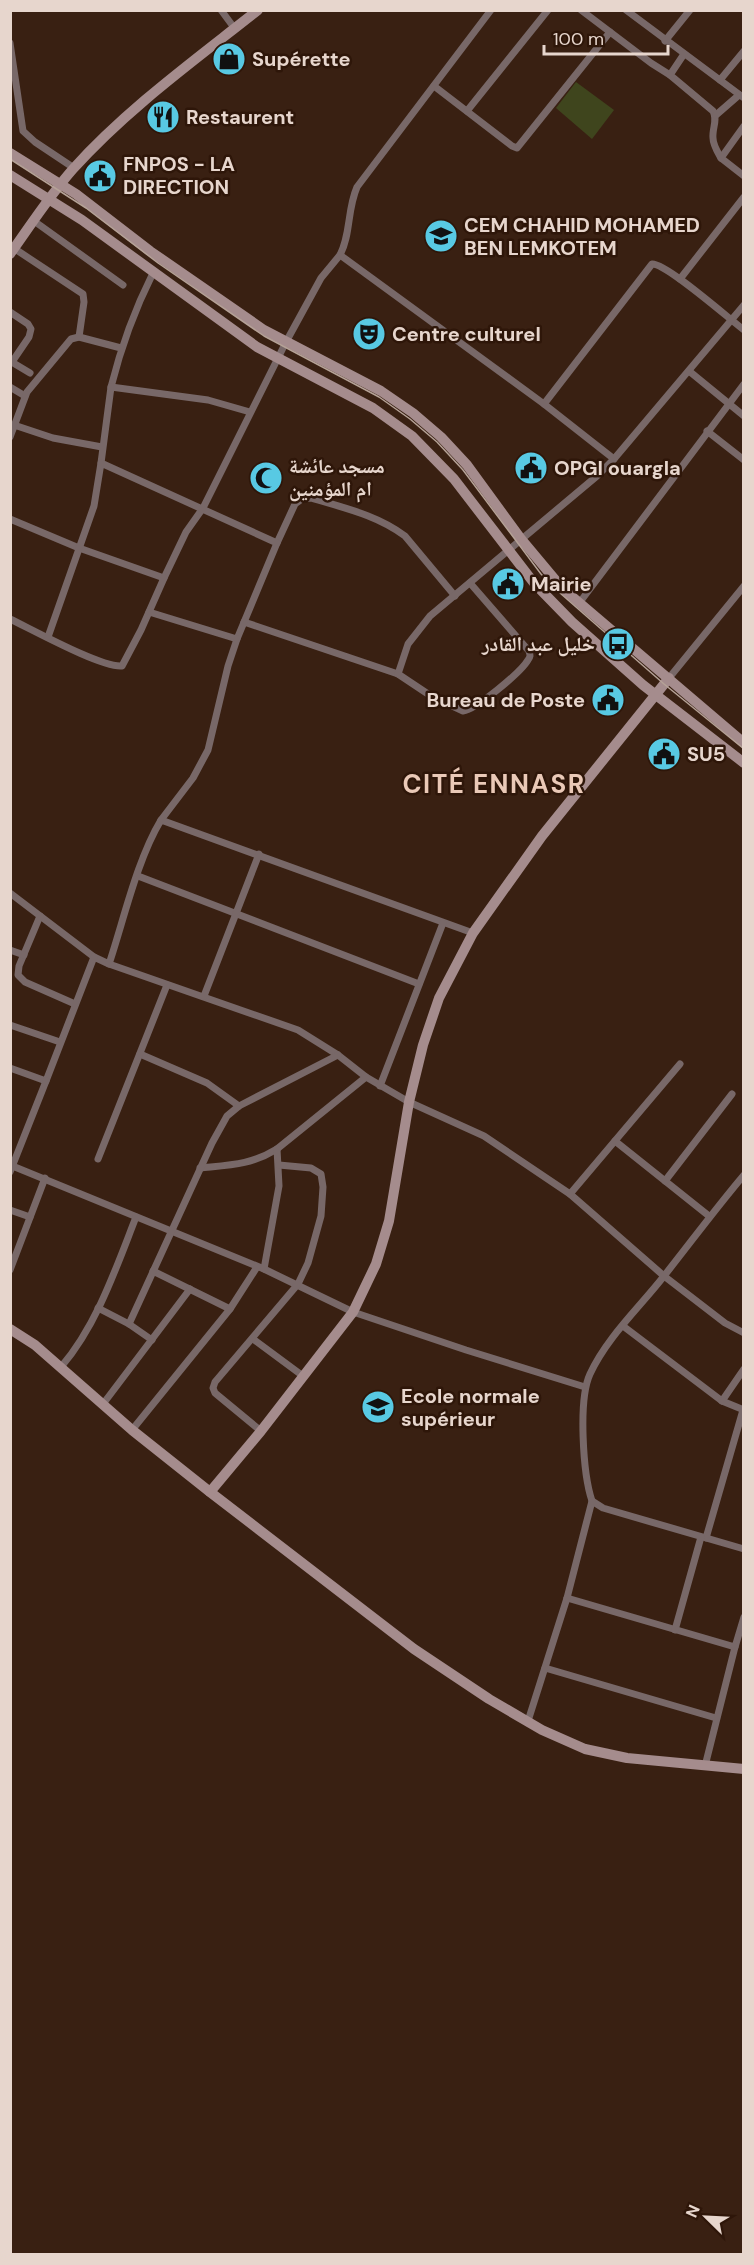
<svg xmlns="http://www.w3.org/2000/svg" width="754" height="2265" viewBox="0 0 754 2265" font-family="'DM Sans','Noto Naskh Arabic',sans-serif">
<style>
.green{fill:#3f451d}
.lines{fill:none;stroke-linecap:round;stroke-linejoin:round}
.street{stroke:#786868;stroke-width:7}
.secondary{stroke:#a58c8d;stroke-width:10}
.tram{stroke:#b5a297;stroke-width:1.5}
.labels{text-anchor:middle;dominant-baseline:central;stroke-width:5;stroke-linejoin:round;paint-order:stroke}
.poi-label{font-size:20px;font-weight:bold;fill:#e7d6cd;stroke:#2e1609;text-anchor:start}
.district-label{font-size:26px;font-weight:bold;letter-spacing:1.5px;fill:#eac9b7;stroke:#2e1609}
</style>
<rect width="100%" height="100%" fill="#392012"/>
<polygon class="green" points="576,82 614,110 592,139 556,108"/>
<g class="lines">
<g class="street">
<polyline points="221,10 235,29"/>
<polyline points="581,10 651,63 670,75"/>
<polyline points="626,10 744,98"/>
<polyline points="665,41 690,10"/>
<polyline points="10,43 23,131 35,142 74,168"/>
<path d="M 684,54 L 670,75 L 713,111 C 718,120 712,128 713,138 C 713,145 717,151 721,158"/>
<polyline points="720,80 744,51"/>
<polyline points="434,86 512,146 517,148 610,32"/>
<polyline points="467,111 548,10"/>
<polyline points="716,115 739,95"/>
<polyline points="744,126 721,158 744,176"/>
<polyline points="34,221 123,285"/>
<polyline points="15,249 83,294 84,302 79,337"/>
<path d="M 340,255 C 351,234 347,210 357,187 L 491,10"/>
<polyline points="680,279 744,197"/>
<polyline points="10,312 28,324 31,329 29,337 12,362"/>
<polyline points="10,361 30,373"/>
<polyline points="689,371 744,416"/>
<polyline points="10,387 25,396"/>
<path d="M 111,387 C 121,347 135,309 153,273"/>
<path d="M 544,404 L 652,264 C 666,263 728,318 744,330"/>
<polyline points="14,425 53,438 102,447"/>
<polyline points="707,431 744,460"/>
<polyline points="10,437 27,392 71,339 79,337 121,348"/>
<polyline points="101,463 111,387 208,400 250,412"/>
<polyline points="10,519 79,548 164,578 186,532 203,508 286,342 321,278 340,255 544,404 614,459"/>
<path d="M 277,543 L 295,504 L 302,499 L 311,498 C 344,508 377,515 405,536 L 455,596"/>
<polyline points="580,602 744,384"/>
<path d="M 10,619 C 33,630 102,668 122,666 L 141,630 L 164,578"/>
<path d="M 244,622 L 398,674 L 431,696 L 463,711 C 477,709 521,672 528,660 C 531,656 530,655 529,651 L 470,583"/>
<polyline points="48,637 94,506 101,463 277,543 237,639 149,612"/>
<polyline points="398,674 408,644 430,616 597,476 614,459 744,305"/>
<polyline points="669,678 744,586"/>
<polyline points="161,820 193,778 208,750 228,666 237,639"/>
<polyline points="138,876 419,984"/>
<polyline points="10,893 94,957 109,964"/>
<polyline points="40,916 19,966 18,975 25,982 75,1004"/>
<path d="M 473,933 L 161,820 C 137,860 124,919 109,964 L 298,1030 L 338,1055 L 366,1077 L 409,1102 L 484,1136 L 570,1194 L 664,1276 L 725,1323 L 744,1333"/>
<polyline points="10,950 24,955"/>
<polyline points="204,996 259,854"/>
<polyline points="10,1025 60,1042"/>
<polyline points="140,1054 207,1083 239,1106"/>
<polyline points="10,1068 46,1081 94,957"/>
<polyline points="380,1086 443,923"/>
<polyline points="615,1141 709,1216"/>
<polyline points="98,1159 167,985"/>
<polyline points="10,1165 264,1269 353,1312 466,1350 585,1387"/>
<path d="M 200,1168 C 230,1165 251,1165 277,1149 L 366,1077"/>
<polyline points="10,1172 46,1081"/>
<path d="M 744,1175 C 716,1208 691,1242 664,1276 C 640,1307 607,1337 590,1374 C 578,1400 583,1474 592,1501 L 603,1508 L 744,1549"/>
<polyline points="665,1181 732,1094"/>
<polyline points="570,1194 680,1064"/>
<polyline points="10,1210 30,1217"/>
<polyline points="264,1269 279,1186 277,1149"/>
<polyline points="10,1270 45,1178"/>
<polyline points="153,1271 230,1309"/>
<polyline points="98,1308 129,1324 152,1340"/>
<polyline points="129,1324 212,1143 227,1116 239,1106 338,1055"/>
<polyline points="623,1326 722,1401 744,1369"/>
<polyline points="253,1339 303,1376"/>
<path d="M 61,1367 C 97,1325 116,1268 136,1217"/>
<polyline points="722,1401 744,1410"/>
<polyline points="103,1404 190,1289"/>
<polyline points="132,1430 230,1309 257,1267"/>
<polyline points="261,1431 215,1393 213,1388 215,1382 298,1284 308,1263 321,1216 323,1187 321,1174 311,1168 279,1165"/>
<polyline points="706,1538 743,1410"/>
<polyline points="567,1598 735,1647 744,1617"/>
<polyline points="675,1630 701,1537"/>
<polyline points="545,1668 716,1718"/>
<polyline points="528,1721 567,1598 592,1501"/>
<polyline points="705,1766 735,1647"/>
</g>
<g class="secondary">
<polyline points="10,153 76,194 150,251 264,330 381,391 413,413 441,437 467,465 521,539 562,588 744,743"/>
<polyline points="10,175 82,220 257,347 373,408 412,436 454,479 534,583 572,622 643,685 744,763"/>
<path d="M 10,254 C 30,226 50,195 73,169 C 127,109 195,60 258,10"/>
<polyline points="10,1329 35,1345 132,1430 210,1492 414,1649 489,1699 542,1730 585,1749 627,1758 744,1769"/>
<polyline points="210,1492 261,1431 353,1312 376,1264 389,1221 409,1102 423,1045 439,998 473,933 542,836 669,678"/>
</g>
<polyline class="tram" points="10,159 86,208 158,263 264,336 379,397 410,419 437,442 463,470 541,574 560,593 664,684 744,749"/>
</g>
<defs>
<symbol id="shop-disc" viewBox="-11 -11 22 22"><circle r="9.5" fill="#58c9e3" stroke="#2e1609"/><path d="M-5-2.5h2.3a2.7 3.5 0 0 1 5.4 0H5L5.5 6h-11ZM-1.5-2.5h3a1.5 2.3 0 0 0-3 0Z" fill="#111"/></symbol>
<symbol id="restaurant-disc" viewBox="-11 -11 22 22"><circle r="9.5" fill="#58c9e3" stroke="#2e1609"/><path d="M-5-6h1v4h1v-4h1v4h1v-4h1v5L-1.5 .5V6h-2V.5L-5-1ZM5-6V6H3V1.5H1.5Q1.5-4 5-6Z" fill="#111"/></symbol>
<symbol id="civic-disc" viewBox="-11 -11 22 22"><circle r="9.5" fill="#58c9e3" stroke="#2e1609"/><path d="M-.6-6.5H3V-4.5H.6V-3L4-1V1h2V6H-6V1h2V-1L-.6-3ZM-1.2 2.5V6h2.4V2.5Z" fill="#111"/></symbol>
<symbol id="school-disc" viewBox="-11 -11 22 22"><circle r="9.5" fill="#58c9e3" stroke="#2e1609"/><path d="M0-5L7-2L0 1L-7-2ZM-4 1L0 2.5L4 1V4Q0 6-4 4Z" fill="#111"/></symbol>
<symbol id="theatre-disc" viewBox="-11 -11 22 22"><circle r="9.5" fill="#58c9e3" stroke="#2e1609"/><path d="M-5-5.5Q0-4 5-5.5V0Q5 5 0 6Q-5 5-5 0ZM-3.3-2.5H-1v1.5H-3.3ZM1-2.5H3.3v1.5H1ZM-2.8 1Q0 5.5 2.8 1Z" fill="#111"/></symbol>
<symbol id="mosque-disc" viewBox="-11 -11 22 22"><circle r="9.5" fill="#58c9e3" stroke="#2e1609"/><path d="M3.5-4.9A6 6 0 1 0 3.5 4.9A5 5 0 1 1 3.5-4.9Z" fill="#111"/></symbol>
<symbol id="bus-disc" viewBox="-11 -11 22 22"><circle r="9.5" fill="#58c9e3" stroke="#2e1609"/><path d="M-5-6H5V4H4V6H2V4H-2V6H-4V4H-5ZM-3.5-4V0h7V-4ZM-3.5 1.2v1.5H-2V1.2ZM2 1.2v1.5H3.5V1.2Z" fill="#111"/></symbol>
<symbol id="university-disc" viewBox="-11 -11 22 22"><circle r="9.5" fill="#58c9e3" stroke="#2e1609"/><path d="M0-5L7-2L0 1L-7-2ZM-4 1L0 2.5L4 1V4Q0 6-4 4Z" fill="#111"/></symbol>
</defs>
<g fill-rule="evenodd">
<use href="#shop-disc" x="210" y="40" width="38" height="38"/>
<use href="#restaurant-disc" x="144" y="98" width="38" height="38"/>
<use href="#civic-disc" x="81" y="157" width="38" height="38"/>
<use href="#school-disc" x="422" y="217" width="38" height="38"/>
<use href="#theatre-disc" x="350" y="315" width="38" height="38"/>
<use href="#civic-disc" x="512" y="449" width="38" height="38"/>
<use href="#mosque-disc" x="247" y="459" width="38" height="38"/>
<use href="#civic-disc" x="489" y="565" width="38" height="38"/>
<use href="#bus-disc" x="599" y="625" width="38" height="38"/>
<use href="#civic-disc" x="589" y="681" width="38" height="38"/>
<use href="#civic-disc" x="645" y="735" width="38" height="38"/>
<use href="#university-disc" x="359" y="1388" width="38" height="38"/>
</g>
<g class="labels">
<g class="poi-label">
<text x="252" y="59">Supérette</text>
<text x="186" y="117">Restaurent</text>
<text x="123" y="164">FNPOS - LA<tspan x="123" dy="23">DIRECTION</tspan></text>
<text x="464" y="225">CEM CHAHID MOHAMED<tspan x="464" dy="23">BEN LEMKOTEM</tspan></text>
<text x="392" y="334">Centre culturel</text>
<text x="289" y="466">مسجد عائشة<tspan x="289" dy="23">ام المؤمنين</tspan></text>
<text x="554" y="468">OPGI ouargla</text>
<text x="531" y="584">Mairie</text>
<text x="595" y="644" text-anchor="end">خليل عبد القادر</text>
<text x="585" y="700" text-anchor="end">Bureau de Poste</text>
<text x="687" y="754">SU5</text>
<text x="401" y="1396">Ecole normale<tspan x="401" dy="23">supérieur</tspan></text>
</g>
<g class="district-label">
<text x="494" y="784">CITÉ ENNASR</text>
</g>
</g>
<rect width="754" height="2265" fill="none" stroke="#e7d6cd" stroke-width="24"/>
<g transform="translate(706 2217) rotate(294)" stroke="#2e1609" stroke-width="4.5" paint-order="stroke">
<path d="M0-4.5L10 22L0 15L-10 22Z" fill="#e7d6cd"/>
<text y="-9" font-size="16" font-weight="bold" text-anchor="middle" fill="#e7d6cd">N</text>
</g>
<path d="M544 45v9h124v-9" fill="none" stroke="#e7d6cd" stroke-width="3"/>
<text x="553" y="45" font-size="18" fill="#e7d6cd" stroke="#2e1609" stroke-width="4.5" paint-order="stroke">100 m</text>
</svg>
